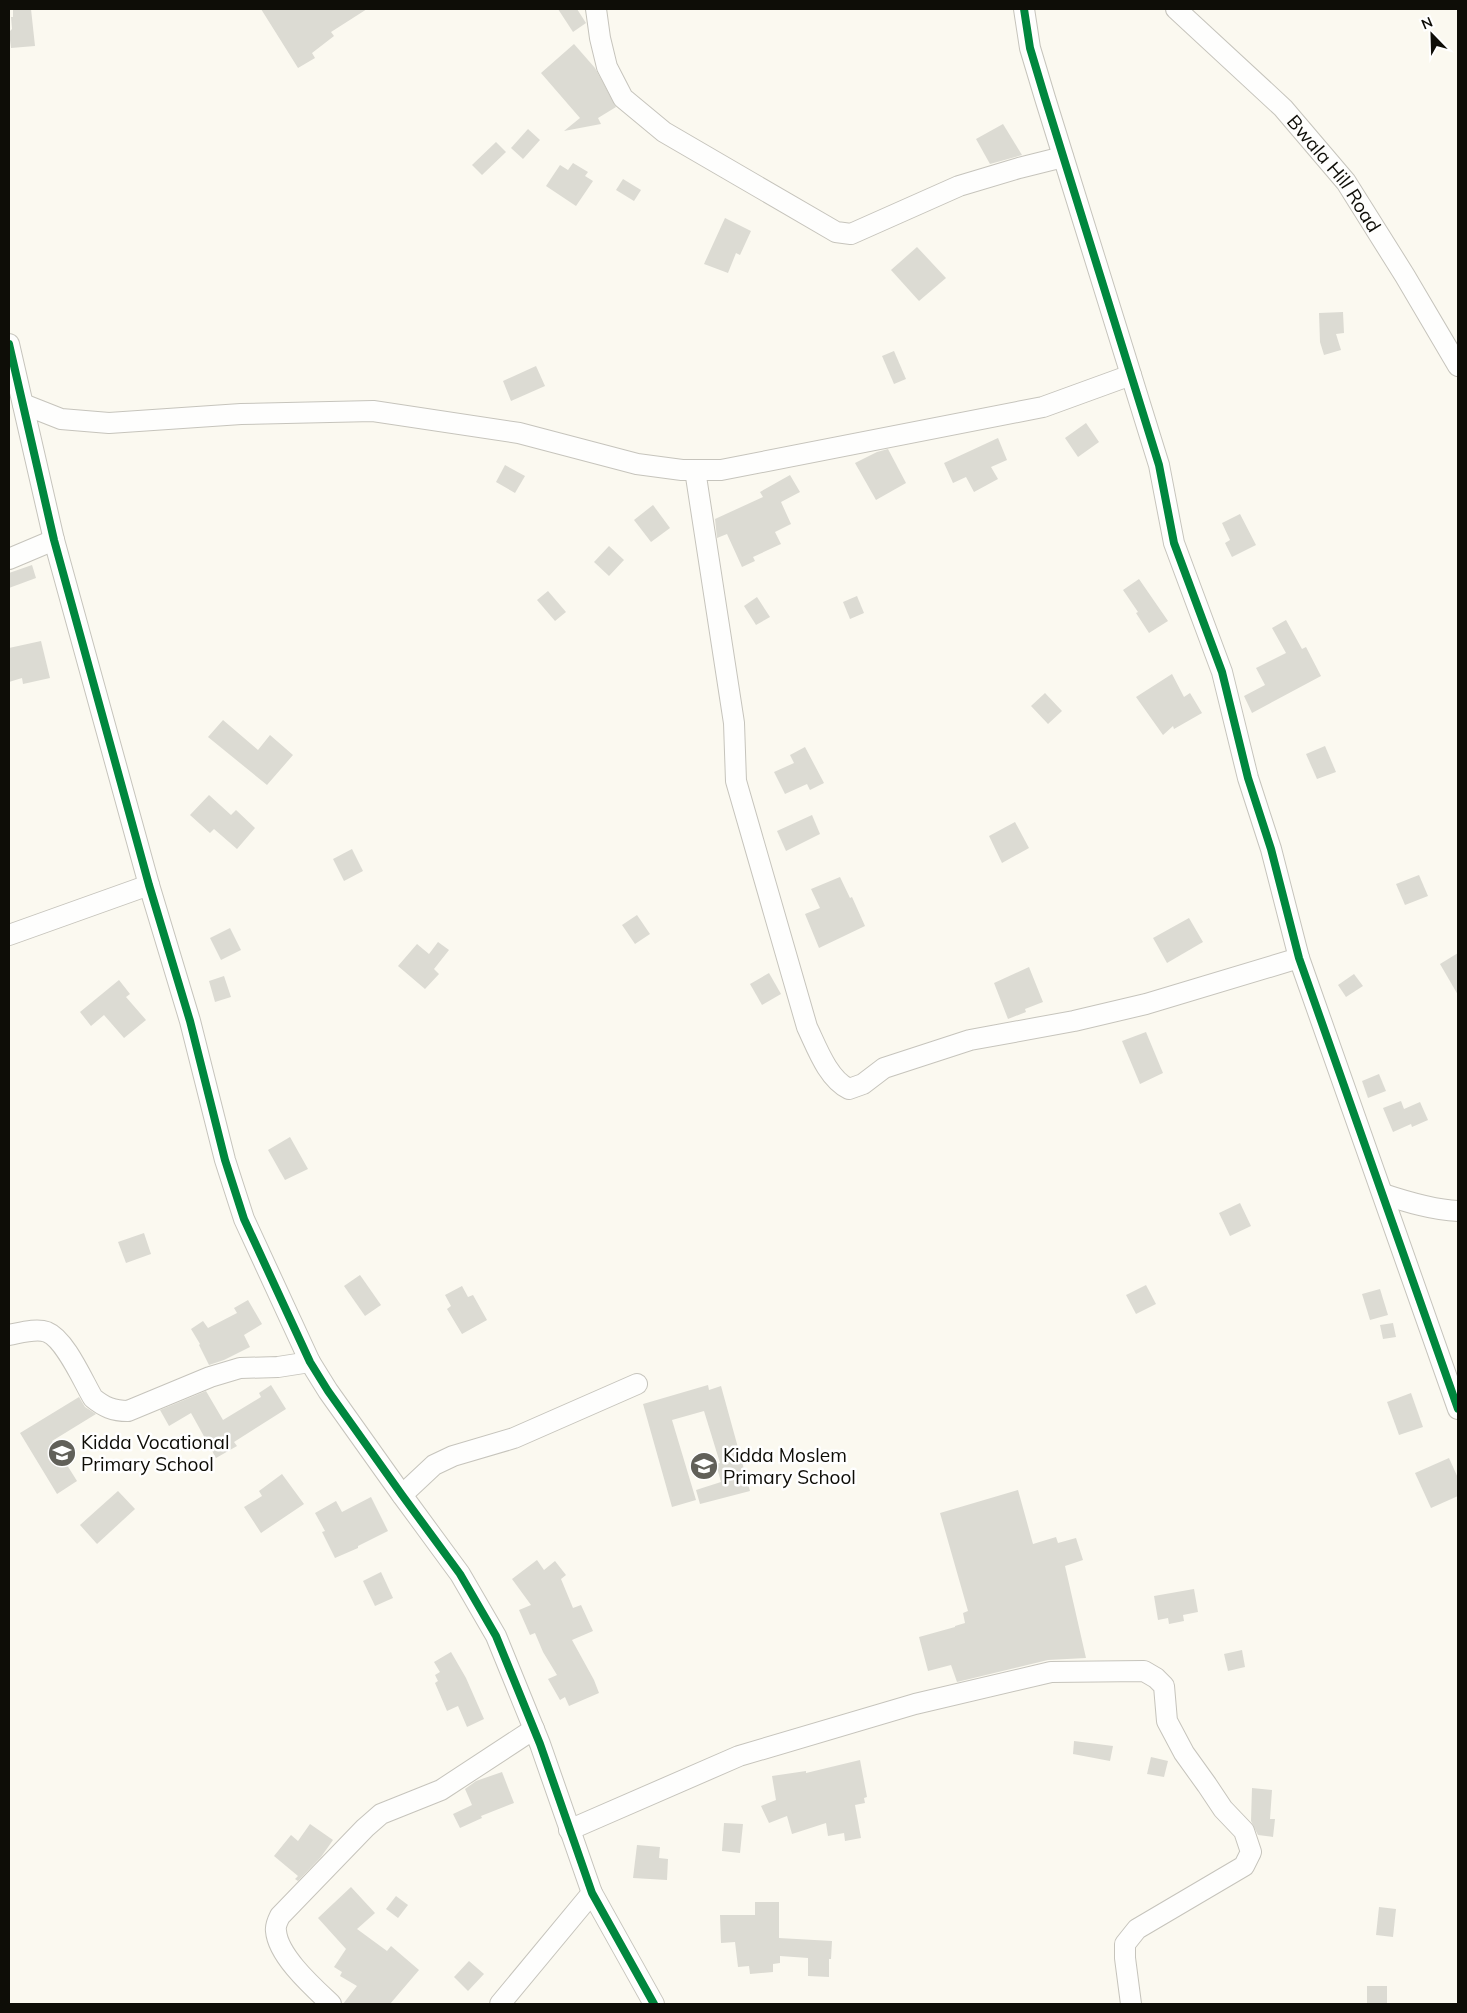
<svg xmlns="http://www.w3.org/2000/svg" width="1467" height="2013" viewBox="0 0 1467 2013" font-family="Mulish,sans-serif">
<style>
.building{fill:#dcdbd3}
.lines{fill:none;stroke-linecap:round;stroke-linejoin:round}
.minor-casing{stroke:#c6c4bc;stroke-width:22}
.minor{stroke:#fefefd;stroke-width:20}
.cycleway-casing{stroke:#fff;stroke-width:11}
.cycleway{stroke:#00873e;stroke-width:8}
.labels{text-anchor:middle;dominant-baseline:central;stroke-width:5;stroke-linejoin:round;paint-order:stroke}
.street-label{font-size:19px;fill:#0e0d07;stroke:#fff}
.poi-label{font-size:19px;fill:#0e0d07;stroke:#fff;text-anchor:start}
</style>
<rect width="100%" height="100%" fill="#fbf9f0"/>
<g class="building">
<polygon points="13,9 31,9 35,46 11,48 9,32 12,29 11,17 13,17"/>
<polygon points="261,9 367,9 331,32 334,36 312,53 315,58 298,68"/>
<polygon points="558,9 577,9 586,23 573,32"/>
<polygon points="574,44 595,68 616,107 598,118 601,124 564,131 580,118 541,73"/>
<polygon points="1003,124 1022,155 990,164 976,139"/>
<polygon points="528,129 540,140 523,159 511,148"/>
<polygon points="496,142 506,152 482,175 472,165"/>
<polygon points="573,163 588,172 585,176 593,181 576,206 546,186 560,165 568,170"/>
<polygon points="623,179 641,190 634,201 616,190"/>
<polygon points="725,218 751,231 740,255 736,253 728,273 704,264"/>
<polygon points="917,247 946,278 919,301 891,270"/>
<polygon points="1343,312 1344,333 1336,334 1341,350 1324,355 1320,342 1319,313"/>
<polygon points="894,351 906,379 894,384 882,356"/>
<polygon points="536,366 545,386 511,401 503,381"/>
<polygon points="1086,423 1099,442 1078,457 1065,438"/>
<polygon points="998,438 1007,460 991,467 998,479 974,492 966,477 953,483 944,463"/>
<polygon points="888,449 906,483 876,500 855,463 877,452"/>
<polygon points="505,465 525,476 515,493 496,482"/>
<polygon points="790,475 800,492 781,502 791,524 775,532 781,544 753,557 755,561 742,567 727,534 717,538 715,519 763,497 760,492"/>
<polygon points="653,505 670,528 651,542 634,520"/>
<polygon points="1240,514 1256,545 1232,557 1225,543 1230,540 1222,523"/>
<polygon points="609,546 624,560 609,576 594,562"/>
<polygon points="32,565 36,578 9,588 9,573"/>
<polygon points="1139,579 1168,621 1149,633 1136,613 1138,612 1123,590"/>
<polygon points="548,591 566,612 555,621 537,600"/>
<polygon points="857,596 864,613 850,619 843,602"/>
<polygon points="757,597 770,617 756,625 744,606"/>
<polygon points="1286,620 1302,649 1306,647 1321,676 1252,713 1244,696 1265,685 1256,668 1286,653 1272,628"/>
<polygon points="41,641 50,678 23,684 22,678 9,682 9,648"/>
<polygon points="1172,674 1184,697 1190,693 1202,713 1174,729 1173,726 1163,735 1136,697"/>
<polygon points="1045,693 1062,711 1048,724 1031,706"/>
<polygon points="223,720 258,750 270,735 293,755 267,785 208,737"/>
<polygon points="1325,746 1336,772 1317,779 1306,754"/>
<polygon points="805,747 824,783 810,790 807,784 785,794 774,772 794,763 790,755"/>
<polygon points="209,795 231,815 236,810 255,828 237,849 214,829 210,833 190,815"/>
<polygon points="812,815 820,834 786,851 777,831"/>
<polygon points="1015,822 1029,848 1002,863 989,836"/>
<polygon points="352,849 363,871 344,881 333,859"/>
<polygon points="1419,875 1428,896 1405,905 1396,884"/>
<polygon points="840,877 850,898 852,897 865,926 819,948 805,914 820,908 811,889"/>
<polygon points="637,915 650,934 635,944 622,925"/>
<polygon points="1189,918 1203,942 1167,963 1153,938"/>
<polygon points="230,928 241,950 221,960 210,938"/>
<polygon points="438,942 449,950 434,969 439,974 425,989 398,966 417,944 429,954"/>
<polygon points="1458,953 1458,995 1440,964"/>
<polygon points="1029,967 1043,1002 1025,1009 1026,1012 1008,1019 994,983"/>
<polygon points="769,973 781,994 762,1005 750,984"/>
<polygon points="1354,974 1363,986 1346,997 1338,985"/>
<polygon points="224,976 231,997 215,1002 209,981"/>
<polygon points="119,980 130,994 126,997 146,1020 124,1038 104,1015 91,1026 80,1012"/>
<polygon points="1146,1032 1163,1073 1140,1084 1122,1041"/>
<polygon points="1379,1074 1386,1091 1368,1098 1362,1081"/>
<polygon points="1401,1101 1404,1109 1420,1102 1428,1120 1412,1127 1411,1124 1393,1132 1383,1108"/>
<polygon points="290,1137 308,1169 285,1180 268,1150"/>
<polygon points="1240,1203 1251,1226 1230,1236 1219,1213"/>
<polygon points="144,1233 151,1254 126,1263 118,1242"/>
<polygon points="360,1275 381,1305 365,1316 344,1286"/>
<polygon points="1146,1285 1156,1304 1136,1314 1126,1295"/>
<polygon points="462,1286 468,1297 473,1295 487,1320 462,1334 447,1309 451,1306 445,1295"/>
<polygon points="1380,1289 1388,1315 1370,1320 1362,1294"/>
<polygon points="248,1300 262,1324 244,1335 250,1347 224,1360 209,1365 199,1345 200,1344 191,1329 203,1321 208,1328 237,1313 234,1308"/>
<polygon points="1393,1323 1396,1337 1383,1339 1380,1325"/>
<polygon points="271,1385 286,1409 234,1442 237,1446 216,1458 191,1413 169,1426 160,1410 206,1391 223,1420 261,1397 259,1393"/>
<polygon points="708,1385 709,1390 721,1386 750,1491 700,1504 696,1490 721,1482 716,1464 720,1463 704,1411 672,1420 696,1500 672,1507 643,1404"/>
<polygon points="1411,1393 1423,1427 1399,1435 1387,1402"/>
<polygon points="79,1397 85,1407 96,1414 52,1441 77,1481 57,1494 20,1433"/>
<polygon points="1449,1458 1458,1478 1458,1496 1431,1508 1415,1473"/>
<polygon points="282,1474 304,1504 261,1533 244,1507 262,1496 259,1491"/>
<polygon points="1018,1490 1033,1544 1056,1537 1058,1543 1076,1538 1083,1560 1065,1566 1086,1658 1048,1660 957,1682 951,1665 928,1671 919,1637 955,1627 955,1626 965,1623 963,1613 968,1611 940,1513"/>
<polygon points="118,1491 135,1509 97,1544 80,1525"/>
<polygon points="371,1497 388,1531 358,1546 358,1548 335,1558 322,1532 325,1531 315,1513 336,1501 342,1512"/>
<polygon points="537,1560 544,1570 555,1561 566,1575 561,1579 573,1608 581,1605 593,1631 572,1640 594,1680 599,1693 569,1706 565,1697 560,1700 548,1679 557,1675 543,1652 535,1633 530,1635 519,1610 531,1605 512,1579"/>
<polygon points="381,1572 393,1598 375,1606 363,1581"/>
<polygon points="1194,1589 1198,1612 1183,1615 1184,1621 1169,1624 1168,1618 1158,1620 1154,1596"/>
<polygon points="1242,1650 1245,1667 1228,1671 1224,1654"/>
<polygon points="451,1652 466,1678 484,1719 467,1727 458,1706 447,1711 435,1683 438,1681 435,1675 440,1672 434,1662"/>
<polygon points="1074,1741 1113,1746 1110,1761 1073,1754"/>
<polygon points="1151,1757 1168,1761 1164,1777 1147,1774"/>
<polygon points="860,1760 867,1797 864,1798 865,1803 855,1805 861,1838 845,1841 844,1833 828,1836 826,1823 792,1834 787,1816 769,1823 761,1806 776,1800 772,1776 806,1771 806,1773"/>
<polygon points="502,1772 514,1803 481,1816 482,1818 460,1828 453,1814 472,1805 465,1789 476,1781"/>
<polygon points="1252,1788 1272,1790 1270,1819 1275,1819 1273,1837 1258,1835 1251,1821"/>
<polygon points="724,1823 743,1824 740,1853 722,1851"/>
<polygon points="310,1824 333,1840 321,1857 298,1881 295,1879 298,1876 274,1856 291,1835 298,1841"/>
<polygon points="637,1845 660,1847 659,1858 668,1859 667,1880 633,1878"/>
<polygon points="351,1887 375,1913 357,1929 387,1951 391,1946 419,1970 390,2004 343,2004 357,1986 340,1976 342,1972 334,1967 346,1949 318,1918"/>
<polygon points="396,1896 408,1905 398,1918 386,1909"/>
<polygon points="755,1902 779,1902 779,1938 832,1941 831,1959 829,1959 829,1977 808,1976 808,1958 780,1956 780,1963 773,1964 773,1972 750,1974 749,1966 738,1967 735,1942 721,1943 720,1915 755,1915"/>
<polygon points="1379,1907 1396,1909 1393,1937 1376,1935"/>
<polygon points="469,1961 484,1974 468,1991 454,1977"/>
<rect x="1367" y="1986" width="20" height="18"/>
</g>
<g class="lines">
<defs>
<g id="minor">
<polyline points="596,9 600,38 607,67 623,98 664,132 836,232 851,234 959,186 1019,168 1063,157"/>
<polyline points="1024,9 1030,48 1045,98 1159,465 1174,543 1222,672 1248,778 1271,849 1299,958 1458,1409"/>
<path id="s1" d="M 1176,9 L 1283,108 L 1346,182 L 1405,276 L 1458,366"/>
<polyline points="9,344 54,540 149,885 190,1021 225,1160 244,1219 310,1362 328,1391 402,1495 460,1574 496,1636 540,1744 592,1893 654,2004"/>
<polyline points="23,404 61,419 109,423 241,414 373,411 519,433 637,464 682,470 721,470 1043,407 1131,375"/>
<path d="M 695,470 L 734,723 L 736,781 L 807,1027 C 817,1048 828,1079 849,1089 L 863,1084 L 884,1068 L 970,1040 L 1074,1021 L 1146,1004 L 1299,958"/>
<polyline points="9,559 54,540"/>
<polyline points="9,935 149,885"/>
<path d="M 1383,1194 C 1407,1202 1433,1210 1458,1211"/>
<path d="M 9,1335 C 20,1333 36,1328 47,1332 C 65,1339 83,1381 93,1398 C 104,1407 113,1411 128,1411 L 210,1377 L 240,1368 L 278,1367 L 310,1362"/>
<polyline points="402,1495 434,1465 453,1456 514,1438 637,1384"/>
<polyline points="569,1830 739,1756 915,1704 1051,1672 1144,1671 1156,1678 1164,1686 1167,1721 1184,1753 1207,1785 1223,1809 1244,1831 1251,1852 1244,1866 1137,1929 1125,1944 1125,1958 1131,2004"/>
<path d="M 331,2004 C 313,1987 278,1956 276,1931 C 275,1926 278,1920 280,1916 L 365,1828 L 381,1814 L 441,1790 L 534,1729"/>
<polyline points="500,2004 592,1893"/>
</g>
</defs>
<use href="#minor" class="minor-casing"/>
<use href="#minor" class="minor"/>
<defs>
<g id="cycleway">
<polyline points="1024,9 1030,48 1045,98 1159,465 1174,543 1222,672 1248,778 1271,849 1299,958 1458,1409"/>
<polyline points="9,344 54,540 149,885 190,1021 225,1160 244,1219 310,1362 328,1391 402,1495 460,1574 496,1636 540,1744 592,1893 654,2004"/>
</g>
</defs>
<use href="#cycleway" class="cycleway-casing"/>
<use href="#cycleway" class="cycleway"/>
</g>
<defs>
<symbol id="school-disc" viewBox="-11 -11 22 22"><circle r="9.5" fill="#616059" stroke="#fff"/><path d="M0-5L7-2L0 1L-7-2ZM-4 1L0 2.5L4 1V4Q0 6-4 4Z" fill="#fff"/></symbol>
</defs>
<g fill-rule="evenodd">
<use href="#school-disc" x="46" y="1437" width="32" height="32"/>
<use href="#school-disc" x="688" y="1450" width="32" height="32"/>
</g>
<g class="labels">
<g class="street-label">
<text stroke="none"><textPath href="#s1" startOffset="229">Bwala Hill Road</textPath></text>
</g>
<g class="poi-label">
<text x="81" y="1442">Kidda Vocational<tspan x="81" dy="22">Primary School</tspan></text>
<text x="723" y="1455">Kidda Moslem<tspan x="723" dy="22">Primary School</tspan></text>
</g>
</g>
<rect width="1467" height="2013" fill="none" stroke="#0e0d07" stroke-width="20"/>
<g transform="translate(1432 35) rotate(337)" stroke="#ffffff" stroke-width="4" paint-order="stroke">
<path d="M0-4L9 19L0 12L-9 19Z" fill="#0e0d07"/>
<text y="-8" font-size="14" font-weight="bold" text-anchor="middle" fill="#0e0d07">N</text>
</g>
</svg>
